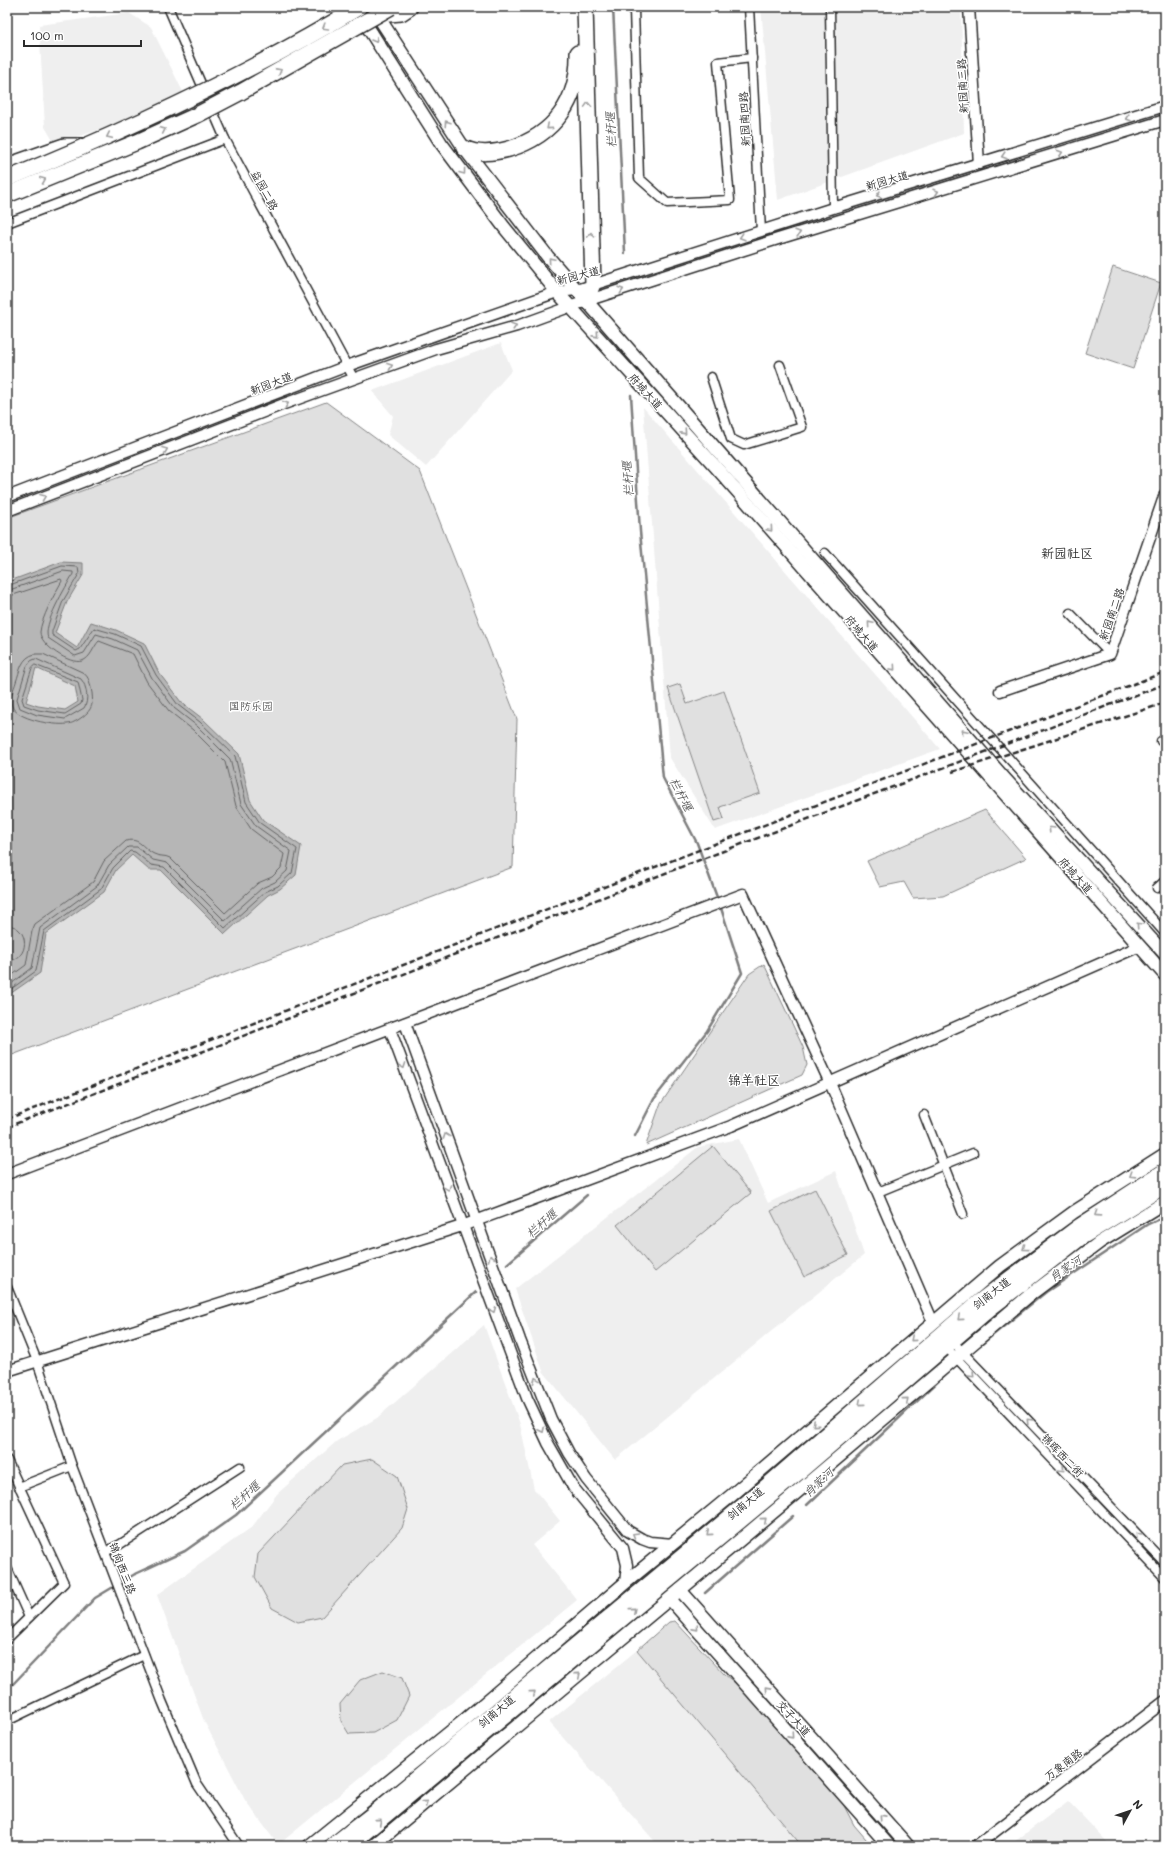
<svg xmlns="http://www.w3.org/2000/svg" width="1172" height="1853" viewBox="0 0 1172 1853" font-family="Mali,'LXGW WenKai TC',sans-serif">
<style>
.built{fill:#efefef}
.green{fill:#e0e0e0;stroke:#868686}
.water{fill:#b6b6b6;stroke:#7e7e7e;fill-rule:evenodd}
.lines{fill:none;stroke-linecap:round;stroke-linejoin:round}
.shore{stroke:#636363;stroke-width:1}
.stream{stroke:#7e7e7e;stroke-width:2.5}
.minor-casing{stroke:#2b2b2b;stroke-width:11}
.tertiary-casing{stroke:#2b2b2b;stroke-width:13}
.secondary-casing{stroke:#2b2b2b;stroke-width:15}
.trunk-casing{stroke:#2b2b2b;stroke-width:17}
.motorway-casing{stroke:#2b2b2b;stroke-width:18}
.minor{stroke:#fff;stroke-width:8}
.tertiary{stroke:#fff;stroke-width:10}
.secondary{stroke:#fff;stroke-width:12}
.trunk{stroke:#fff;stroke-width:14}
.motorway{stroke:#fff;stroke-width:15}
.rail{stroke:#2b2b2b;stroke-width:2.5;stroke-dasharray:6 3;stroke-linecap:butt}
.motorway-bridge-casing{stroke:#2b2b2b;stroke-width:18;stroke-linecap:butt}
.motorway-bridge{stroke:#fff;stroke-width:15}
.oneway{stroke:#a0a0a0}
.labels{text-anchor:middle;dominant-baseline:central;stroke-width:3;stroke-linejoin:round;paint-order:stroke}
.street-label{font-size:11px;fill:#2b2b2b;stroke:#fff}
.park-label{font-size:11px;fill:#585858;stroke:#fff}
.water-label{font-size:12px;font-style:italic;fill:#5c5c5c;stroke:#fff}
.quarter-label{font-size:13px;fill:#2b2b2b;stroke:#fff}
</style>
<rect width="100%" height="100%" fill="#fff"/>
<filter id="ink" filterUnits="userSpaceOnUse"><feTurbulence type="fractalNoise" baseFrequency=".025" numOctaves="2"/><feDisplacementMap in="SourceGraphic" scale="8" xChannelSelector="R" yChannelSelector="G"/><feConvolveMatrix kernelMatrix="1 2 1 2 8 2 1 2 1" color-interpolation-filters="sRGB"/></filter>
<g filter="url(#ink)">
<g class="built">
<polygon points="761,7 961,7 964,133 778,200"/>
<polygon points="129,13 151,27 184,94 120,123 55,144 45,127 39,25"/>
<polygon points="501,343 512,370 426,467 388,435 393,416 372,391"/>
<polygon points="643,407 940,749 715,830 670,758"/>
<polygon points="739,1139 768,1203 836,1171 864,1255 615,1460 543,1371 515,1289 698,1147"/>
<polygon points="484,1325 520,1424 534,1489 560,1521 532,1545 577,1600 278,1845 245,1800 204,1721 157,1595 252,1527 277,1494 337,1441 377,1418"/>
<polygon points="637,1650 802,1846 659,1846 549,1722"/>
<polygon points="1068,1801 1111,1846 1009,1846"/>
</g>
<g class="green">
<polygon points="1113,267 1161,283 1133,369 1085,353"/>
<polygon points="326,402 420,471 517,719 513,867 7,1057 7,518"/>
<polygon points="680,684 687,704 724,691 760,793 720,807 724,819 714,822 668,688"/>
<polygon points="985,810 1026,858 943,896 913,898 904,882 880,887 867,861"/>
<polygon points="764,964 803,1047 807,1065 802,1075 646,1145 660,1105 749,974"/>
<polygon points="713,1146 751,1193 655,1272 617,1225"/>
<polygon points="815,1189 848,1255 804,1277 771,1211"/>
<polygon points="372,1459 397,1476 408,1509 402,1528 322,1617 298,1622 272,1608 255,1577 258,1554 342,1465"/>
<polygon points="675,1621 724,1674 740,1687 841,1800 854,1825 872,1846 802,1846 637,1650 669,1622"/>
<polygon points="383,1671 402,1678 409,1696 397,1720 373,1733 349,1734 341,1721 340,1704 360,1680"/>
</g>
<path class="water" d="M 61,562 L 83,563 L 83,575 L 67,602 L 55,633 L 77,648 L 91,622 L 116,630 L 144,643 L 159,673 L 181,702 L 203,719 L 239,754 L 250,800 L 263,820 L 301,846 L 296,875 L 280,889 L 268,895 L 225,934 L 161,870 L 149,870 L 132,855 L 116,870 L 104,892 L 46,934 L 40,973 L 7,996 L 7,952 L 10,941 L 7,940 L 7,582 ZM 36,668 L 75,686 L 78,702 L 65,710 L 38,706 L 26,702 Z"/>
<g class="lines">
<g class="shore">
<polyline points="7,586 62,566 78,567 79,574 63,601 52,631 52,635 76,651 80,649 94,628 115,634 141,646 156,675 178,705 200,722 235,756 246,802 260,823 297,849 292,873 278,886 265,892 225,928 164,867 151,865 135,852 130,851 113,868 101,889 44,931 36,971 7,992"/>
<path d="M 7,591 L 63,571 L 73,572 L 73,574 C 66,587 42,625 48,638 L 75,656 L 84,653 L 96,634 L 113,639 L 137,650 L 152,678 L 174,708 L 197,726 L 230,759 L 241,804 L 256,826 L 291,851 L 287,871 L 275,882 L 262,888 L 225,921 L 167,863 L 153,860 L 137,847 L 128,847 L 109,865 L 97,886 L 40,928 L 32,968 L 7,987"/>
<path d="M 7,597 L 61,579 L 62,581 C 55,593 41,619 40,632 C 40,645 70,665 82,661 C 91,658 93,647 99,641 L 133,654 L 147,682 L 169,711 L 193,730 L 225,762 L 236,806 L 251,829 L 284,854 L 281,868 L 272,877 L 258,883 L 225,913 L 170,858 C 165,855 159,857 154,854 C 143,849 140,837 126,841 L 104,861 L 93,882 L 35,924 L 32,931 L 26,965 L 7,979"/>
<path d="M 35,654 L 43,654 L 82,672 C 90,677 90,684 92,693 C 94,707 90,712 78,720 C 74,722 71,724 67,724 C 54,726 16,719 12,706 C 9,698 14,689 16,682 C 20,671 21,657 35,654 Z"/>
<path d="M 36,659 L 81,679 C 87,686 89,701 84,708 L 65,719 L 37,715 L 20,708 L 17,699 L 27,666 L 31,661 Z"/>
<polygon points="35,665 78,682 82,700 81,704 65,714 38,710 24,705 22,699 32,668"/>
<path d="M 7,925 C 31,926 30,961 7,961"/>
</g>
<g class="stream">
<polyline points="613,7 625,253"/>
<polyline points="631,395 640,531 663,778 697,843 718,900"/>
<polyline points="635,1136 654,1099 707,1031 742,973 720,905"/>
<polyline points="507,1264 587,1195"/>
<polyline points="982,1344 1046,1292 1148,1224 1165,1216"/>
<polyline points="807,1505 947,1373"/>
<polyline points="705,1593 793,1516"/>
<polyline points="7,1686 13,1684 95,1598 135,1574 185,1551 236,1515 476,1292"/>
</g>
<defs>
<g id="minor">
<polyline points="168,7 225,139 354,379"/>
<polyline points="749,7 761,231"/>
<polyline points="830,7 833,208"/>
<polyline points="634,9 639,178 667,203 730,200 718,62 752,58"/>
<polyline points="7,223 225,139"/>
<polyline points="711,377 731,439 744,445 802,427 780,365"/>
<polyline points="825,553 1165,933"/>
<polyline points="1070,613 1110,654"/>
<polyline points="1161,741 1165,740"/>
<polyline points="1157,888 1165,881"/>
<polyline points="924,1115 963,1214"/>
<polyline points="878,1192 973,1153"/>
<polyline points="7,1287 37,1361 72,1466 162,1701 197,1784 239,1846"/>
<polyline points="952,1341 1165,1563"/>
<polyline points="946,1347 1165,1578"/>
<polyline points="7,1460 64,1583 7,1639"/>
<polyline points="19,1487 72,1466"/>
<polyline points="105,1552 119,1545 240,1467"/>
<polyline points="7,1568 29,1617"/>
<polyline points="7,1721 144,1655"/>
</g>
<g id="tertiary">
<polyline points="969,7 979,164"/>
<polyline points="7,497 347,366 557,292 577,290 833,208 1165,106"/>
<polyline points="7,511 284,404 436,349 517,326 586,301 778,239 1165,120"/>
<polyline points="1000,691 1110,654 1165,494"/>
<polyline points="405,1023 520,1340 551,1419 569,1453 586,1479 628,1531 642,1539 650,1542 673,1544"/>
<polyline points="390,1029 527,1398 548,1443 573,1487 623,1548 627,1565 625,1583"/>
<polyline points="7,1174 743,894 830,1083 933,1322"/>
<polyline points="7,1371 462,1226 731,1126 1140,946"/>
<polyline points="976,1846 1165,1701"/>
</g>
<g id="secondary">
<polyline points="355,7 441,143 504,227 557,292 715,466 1165,975"/>
<polyline points="372,7 464,148 548,257 1004,778 1165,954"/>
<polyline points="680,1590 908,1846"/>
<polyline points="670,1599 889,1846"/>
<polyline points="309,1846 460,1724 625,1583 732,1495 1000,1266 1074,1212 1165,1154"/>
<polyline points="373,1846 789,1499 1031,1294 1100,1242 1165,1202"/>
</g>
<g id="trunk">
<polyline points="331,1846 376,1811 765,1487 978,1302 1079,1226 1165,1170"/>
<polyline points="349,1846 802,1470 990,1309 1081,1238 1165,1186"/>
</g>
<g id="motorway">
<polyline points="585,7 593,284 586,301"/>
<polyline points="377,15 401,13 410,7"/>
<path d="M 464,148 C 478,155 493,153 509,149 C 555,135 579,100 578,53"/>
<polyline points="7,166 64,146 86,146"/>
</g>
</defs>
<use href="#minor" class="minor-casing"/>
<use href="#tertiary" class="tertiary-casing"/>
<use href="#secondary" class="secondary-casing"/>
<use href="#trunk" class="trunk-casing"/>
<use href="#motorway" class="motorway-casing"/>
<use href="#minor" class="minor"/>
<use href="#tertiary" class="tertiary"/>
<use href="#secondary" class="secondary"/>
<use href="#trunk" class="trunk"/>
<use href="#motorway" class="motorway"/>
<g class="rail">
<polyline points="952,772 1165,703"/>
<polyline points="7,1119 717,843 1165,672"/>
<polyline points="7,1127 689,864 1165,684"/>
</g>
<defs>
<g id="motorway-bridge">
<path d="M 7,179 C 128,130 247,75 359,7"/>
<polyline points="7,195 137,142 197,115 241,92 391,7"/>
</g>
</defs>
<use href="#motorway-bridge" class="motorway-bridge-casing"/>
<use href="#motorway-bridge" class="motorway-bridge"/>
</g>
<defs><path id="oneway-chevron" d="M-2-3.5L2.5 0L-2 3.5" fill="none" stroke-width="1.6" stroke-linecap="round" stroke-linejoin="round"/></defs>
<g class="oneway">
<use href="#oneway-chevron" transform="translate(325 27) rotate(149)"/>
<use href="#oneway-chevron" transform="translate(375 40) rotate(59)"/>
<use href="#oneway-chevron" transform="translate(279 71) rotate(-29)"/>
<use href="#oneway-chevron" transform="translate(588 105) rotate(-92)"/>
<use href="#oneway-chevron" transform="translate(1128 118) rotate(163)"/>
<use href="#oneway-chevron" transform="translate(447 123) rotate(-124)"/>
<use href="#oneway-chevron" transform="translate(549 127) rotate(139)"/>
<use href="#oneway-chevron" transform="translate(163 130) rotate(-24)"/>
<use href="#oneway-chevron" transform="translate(109 136) rotate(155)"/>
<use href="#oneway-chevron" transform="translate(1060 153) rotate(-17)"/>
<use href="#oneway-chevron" transform="translate(1004 156) rotate(163)"/>
<use href="#oneway-chevron" transform="translate(463 172) rotate(53)"/>
<use href="#oneway-chevron" transform="translate(43 180) rotate(-22)"/>
<use href="#oneway-chevron" transform="translate(936 192) rotate(-18)"/>
<use href="#oneway-chevron" transform="translate(879 195) rotate(164)"/>
<use href="#oneway-chevron" transform="translate(798 233) rotate(-17)"/>
<use href="#oneway-chevron" transform="translate(591 235) rotate(-92)"/>
<use href="#oneway-chevron" transform="translate(742 237) rotate(162)"/>
<use href="#oneway-chevron" transform="translate(551 260) rotate(-131)"/>
<use href="#oneway-chevron" transform="translate(621 290) rotate(-18)"/>
<use href="#oneway-chevron" transform="translate(514 326) rotate(-18)"/>
<use href="#oneway-chevron" transform="translate(596 335) rotate(48)"/>
<use href="#oneway-chevron" transform="translate(390 366) rotate(-20)"/>
<use href="#oneway-chevron" transform="translate(286 404) rotate(-20)"/>
<use href="#oneway-chevron" transform="translate(684 432) rotate(48)"/>
<use href="#oneway-chevron" transform="translate(165 450) rotate(-21)"/>
<use href="#oneway-chevron" transform="translate(43 497) rotate(-21)"/>
<use href="#oneway-chevron" transform="translate(770 529) rotate(49)"/>
<use href="#oneway-chevron" transform="translate(870 624) rotate(-131)"/>
<use href="#oneway-chevron" transform="translate(893 668) rotate(49)"/>
<use href="#oneway-chevron" transform="translate(964 732) rotate(-131)"/>
<use href="#oneway-chevron" transform="translate(1051 829) rotate(-133)"/>
<use href="#oneway-chevron" transform="translate(1139 925) rotate(-133)"/>
<use href="#oneway-chevron" transform="translate(403 1066) rotate(70)"/>
<use href="#oneway-chevron" transform="translate(446 1136) rotate(-110)"/>
<use href="#oneway-chevron" transform="translate(1132 1175) rotate(148)"/>
<use href="#oneway-chevron" transform="translate(448 1188) rotate(70)"/>
<use href="#oneway-chevron" transform="translate(1097 1214) rotate(147)"/>
<use href="#oneway-chevron" transform="translate(1025 1248) rotate(144)"/>
<use href="#oneway-chevron" transform="translate(491 1258) rotate(-110)"/>
<use href="#oneway-chevron" transform="translate(493 1310) rotate(69)"/>
<use href="#oneway-chevron" transform="translate(960 1318) rotate(139)"/>
<use href="#oneway-chevron" transform="translate(913 1339) rotate(139)"/>
<use href="#oneway-chevron" transform="translate(972 1375) rotate(46)"/>
<use href="#oneway-chevron" transform="translate(536 1380) rotate(-111)"/>
<use href="#oneway-chevron" transform="translate(906 1400) rotate(-40)"/>
<use href="#oneway-chevron" transform="translate(861 1403) rotate(139)"/>
<use href="#oneway-chevron" transform="translate(1029 1421) rotate(-134)"/>
<use href="#oneway-chevron" transform="translate(815 1424) rotate(139)"/>
<use href="#oneway-chevron" transform="translate(542 1430) rotate(65)"/>
<use href="#oneway-chevron" transform="translate(1062 1469) rotate(46)"/>
<use href="#oneway-chevron" transform="translate(764 1520) rotate(-40)"/>
<use href="#oneway-chevron" transform="translate(709 1533) rotate(140)"/>
<use href="#oneway-chevron" transform="translate(635 1535) rotate(-149)"/>
<use href="#oneway-chevron" transform="translate(1138 1535) rotate(-134)"/>
<use href="#oneway-chevron" transform="translate(633 1610) rotate(-40)"/>
<use href="#oneway-chevron" transform="translate(696 1628) rotate(48)"/>
<use href="#oneway-chevron" transform="translate(578 1675) rotate(-40)"/>
<use href="#oneway-chevron" transform="translate(768 1689) rotate(-132)"/>
<use href="#oneway-chevron" transform="translate(533 1693) rotate(-40)"/>
<use href="#oneway-chevron" transform="translate(791 1736) rotate(48)"/>
<use href="#oneway-chevron" transform="translate(425 1803) rotate(-40)"/>
<use href="#oneway-chevron" transform="translate(882 1817) rotate(-132)"/>
<use href="#oneway-chevron" transform="translate(379 1821) rotate(-40)"/>
</g>
</g>
<g class="labels">
<g class="street-label">
<text transform="translate(962 86) rotate(-93)">新园南三路</text>
<text transform="translate(744 119) rotate(-93)">新园南四路</text>
<text transform="translate(887 180) rotate(-16)">新园大道</text>
<text transform="translate(265 190) rotate(62)">益园二路</text>
<text transform="translate(578 275) rotate(-14)">新园大道</text>
<text transform="translate(271 383) rotate(-21)">新园大道</text>
<text transform="translate(646 391) rotate(48)">府城大道</text>
<text transform="translate(1111 614) rotate(-71)">新园南二路</text>
<text transform="translate(862 633) rotate(49)">府城大道</text>
<text transform="translate(1076 875) rotate(48)">府城大道</text>
<text transform="translate(991 1293) rotate(-38)">剑南大道</text>
<text transform="translate(1063 1455) rotate(46)">锦晖西二街</text>
<text transform="translate(745 1503) rotate(-40)">剑南大道</text>
<text transform="translate(123 1568) rotate(69)">锦尚西三路</text>
<text transform="translate(496 1711) rotate(-40)">剑南大道</text>
<text transform="translate(794 1718) rotate(48)">交子大道</text>
<text transform="translate(1063 1764) rotate(-37)">万象南路</text>
</g>
<g class="park-label">
<text x="251" y="705">国防乐园</text>
</g>
<g class="water-label">
<text transform="translate(610 130) rotate(-93)">栏杆堰</text>
<text transform="translate(627 479) rotate(-94)">栏杆堰</text>
<text transform="translate(682 794) rotate(63)">栏杆堰</text>
<text transform="translate(541 1223) rotate(-41)">栏杆堰</text>
<text transform="translate(1065 1268) rotate(-34)">肖家河</text>
<text transform="translate(818 1482) rotate(-43)">肖家河</text>
<text transform="translate(244 1495) rotate(-42)">栏杆堰</text>
</g>
<g class="quarter-label">
<text x="1067" y="552">新园社区</text>
<text x="754" y="1079">锦羊社区</text>
</g>
</g>
<rect width="1172" height="1853" fill="none" stroke="#fff" stroke-width="24"/>
<rect x="12" y="12" width="1148" height="1829" fill="none" stroke="#2b2b2b" stroke-width="1.5" filter="url(#ink)"/>
<g transform="translate(1130 1811) rotate(50)" stroke="#ffffff" stroke-width="3" paint-order="stroke">
<path d="M0-3L7 15L0 10L-7 15Z" fill="#2b2b2b"/>
<text y="-6" font-size="11" font-weight="bold" text-anchor="middle" fill="#2b2b2b">N</text>
</g>
<path d="M24 40v6h117v-6" fill="none" stroke="#2b2b2b" stroke-width="2"/>
<text x="30" y="40" font-size="12" fill="#2b2b2b" stroke="#ffffff" stroke-width="3" paint-order="stroke">100 m</text>
</svg>
